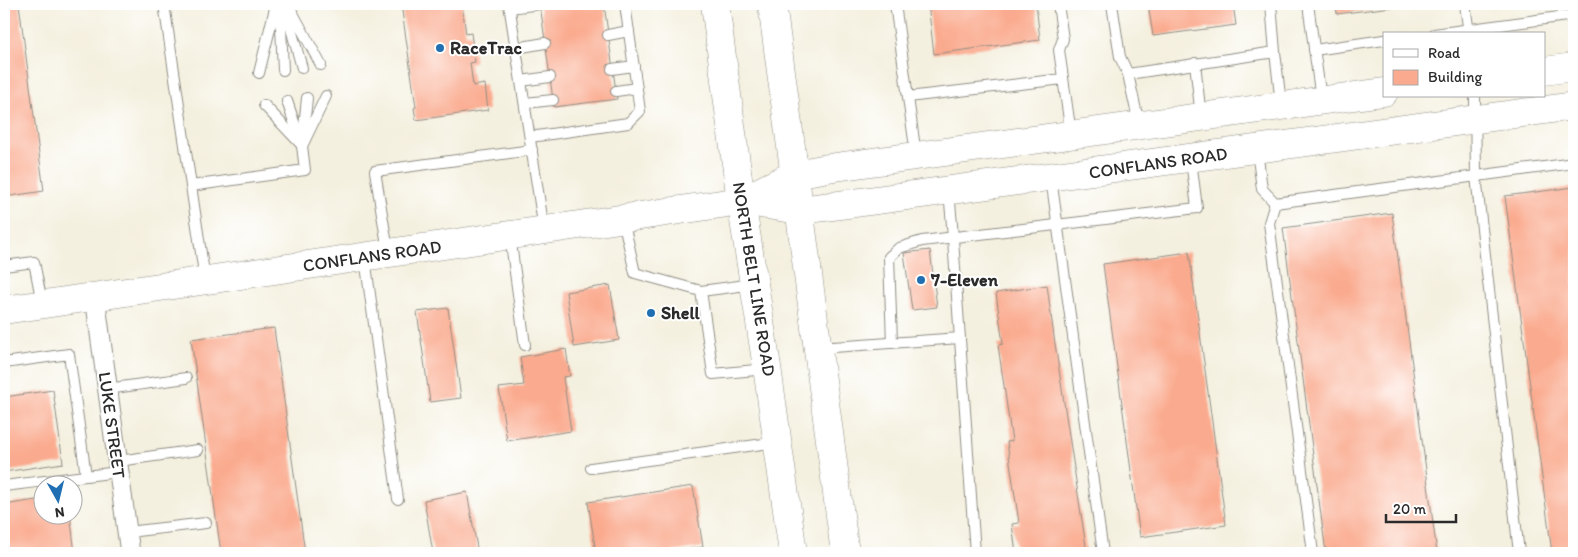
<svg xmlns="http://www.w3.org/2000/svg" width="1578" height="557" viewBox="0 0 1578 557" font-family="Itim,sans-serif">
<style>
.building{fill:#faaa8e}
.lines{fill:none;stroke-linecap:round;stroke-linejoin:round}
.lane-casing{stroke:#908e85;stroke-width:12}
.street-casing{stroke:#908e85;stroke-width:21}
.secondary-casing{stroke:#908e85;stroke-width:29}
.primary-casing{stroke:#908e85;stroke-width:29}
.lane{stroke:#fff;stroke-width:10}
.street{stroke:#fff;stroke-width:19}
.secondary{stroke:#fff;stroke-width:28}
.primary{stroke:#fff;stroke-width:28}
.poi-dot{fill:#1f6fb2;stroke:#fff;stroke-width:2}
.labels{text-anchor:middle;dominant-baseline:central;stroke-width:4;stroke-linejoin:round;paint-order:stroke}
.poi-label{font-size:18px;font-weight:bold;fill:#2b2b2b;stroke:#fff;text-anchor:start}
.street-label{font-size:18px;fill:#2b2b2b;stroke:#fff}
</style>
<rect width="100%" height="100%" fill="#fff"/>
<filter id="ink" filterUnits="userSpaceOnUse"><feTurbulence type="fractalNoise" baseFrequency=".02" numOctaves="2"/><feDisplacementMap in="SourceGraphic" scale="10" xChannelSelector="R" yChannelSelector="G"/><feConvolveMatrix kernelMatrix="1 2 1 2 8 2 1 2 1" color-interpolation-filters="sRGB"/></filter>
<filter id="wash" filterUnits="userSpaceOnUse"><feTurbulence type="fractalNoise" baseFrequency=".0096" numOctaves="4" result="noise"/><feDisplacementMap in="SourceGraphic" scale="20" xChannelSelector="R" yChannelSelector="G"/><feGaussianBlur stdDeviation="1.12" result="paint"/><feColorMatrix in="noise" values="0 0 0 0 0 0 0 0 0 0 0 0 0 0 0 0 0 1.4 0 .05"/><feComposite in="paint" operator="in"/></filter>
<g filter="url(#wash)">
<rect width="100%" height="100%" fill="#f4f0df"/>
<g id="blocks">
<g class="building">
<polygon points="4,4 19,4 44,191 4,197"/>
<polygon points="401,4 462,4 466,34 471,33 475,62 470,63 473,86 485,84 488,110 416,120 414,108 416,107"/>
<polygon points="540,4 604,4 617,99 554,107"/>
<polygon points="928,4 1036,4 1040,40 934,54"/>
<polygon points="1148,4 1233,4 1236,25 1153,36"/>
<polygon points="1336,4 1407,4 1407,5 1337,14"/>
<polygon points="1574,187 1574,553 1552,553 1505,196"/>
<polygon points="1392,213 1437,553 1326,553 1283,228"/>
<polygon points="930,250 937,307 912,310 904,253"/>
<polygon points="1189,252 1226,525 1140,537 1103,264"/>
<polygon points="610,285 619,340 574,347 566,292"/>
<polygon points="1047,285 1054,337 1087,553 1016,553 1012,524 1019,523 1007,442 1012,441 998,345 1003,344 996,293"/>
<polygon points="448,308 461,398 430,402 417,312"/>
<polygon points="274,328 305,553 221,553 191,339"/>
<polygon points="566,349 570,376 563,377 571,431 507,441 499,388 524,385 520,357"/>
<polygon points="53,390 63,463 4,472 4,397"/>
<polygon points="693,486 703,547 666,553 596,553 588,502"/>
<polygon points="467,492 478,553 433,553 424,500"/>
<polygon points="42,499 42,514 70,514 75,553 4,553 4,505"/>
</g>
</g>
</g>
<g filter="url(#ink)">
<use href="#blocks" fill-opacity="0" stroke="#908e85" stroke-width="1"/>
<g class="lines">
<defs>
<g id="lane">
<polyline points="164,4 205,280"/>
<polyline points="288,4 321,65"/>
<polyline points="509,4 544,230"/>
<polyline points="895,4 916,155"/>
<polyline points="1058,4 1063,39 1059,50 1071,134"/>
<polyline points="1112,4 1120,57 1128,74 1139,124"/>
<polyline points="1271,4 1275,52"/>
<polyline points="1308,4 1321,99"/>
<polyline points="1465,4 1469,34"/>
<polyline points="280,5 283,70"/>
<polyline points="285,7 302,68"/>
<polyline points="510,8 540,4"/>
<polyline points="1434,34 1574,15"/>
<polyline points="608,35 629,31"/>
<polyline points="516,48 545,43"/>
<polyline points="1314,50 1384,40"/>
<polyline points="1195,63 1201,117"/>
<polyline points="612,69 634,66"/>
<polyline points="259,73 276,4"/>
<polyline points="1128,74 1275,52 1281,104"/>
<polyline points="521,81 550,77"/>
<polyline points="616,91 637,88"/>
<polyline points="1475,96 1476,176 1519,553"/>
<polyline points="908,97 1063,79"/>
<polyline points="525,103 553,100"/>
<polyline points="264,105 300,143"/>
<polyline points="303,137 307,98"/>
<polyline points="530,137 628,123 640,111 625,4"/>
<polyline points="302,146 326,96"/>
<polyline points="1257,150 1262,189 1275,203"/>
<polyline points="1051,178 1103,553"/>
<polyline points="191,186 305,170 302,146 287,101"/>
<polyline points="949,191 952,225 975,553"/>
<polyline points="623,219 635,273 701,291"/>
<polyline points="510,236 525,345"/>
<polyline points="388,251 375,171 532,150"/>
<polyline points="365,258 398,499"/>
<polyline points="4,266 34,262 42,303"/>
<polyline points="754,284 701,291 713,374 767,369"/>
<polyline points="892,343 889,257 899,248 922,241 1197,208 1191,160"/>
<polyline points="819,348 960,338"/>
<polyline points="4,363 69,354 86,476"/>
<polyline points="107,389 186,378"/>
<polyline points="118,461 198,450"/>
<polyline points="591,468 777,442"/>
<polyline points="4,486 118,472"/>
<polyline points="128,532 206,523"/>
<polyline points="1313,553 1269,223 1275,203 1574,163"/>
</g>
<polyline id="street" points="95,297 130,553"/>
<g id="secondary">
<polyline points="1544,71 1574,67"/>
<polyline points="741,201 795,174 828,168 1384,92"/>
<polyline points="4,310 741,201 800,210 832,206 1574,106"/>
</g>
<g id="primary">
<polyline points="715,4 741,201 767,367 793,553"/>
<polyline points="772,4 845,553"/>
</g>
</defs>
<use href="#lane" class="lane-casing"/>
<use href="#street" class="street-casing"/>
<use href="#secondary" class="secondary-casing"/>
<use href="#primary" class="primary-casing"/>
<use href="#lane" class="lane"/>
<use href="#street" class="street"/>
<use href="#secondary" class="secondary"/>
<use href="#primary" class="primary"/>
</g>
</g>
<g class="poi-dot">
<circle cx="440" cy="48" r="5"/>
<circle cx="921" cy="280" r="5"/>
<circle cx="651" cy="313" r="5"/>
</g>
<g class="labels">
<g class="poi-label">
<text x="450" y="48">RaceTrac</text>
<text x="931" y="280">7-Eleven</text>
<text x="661" y="313">Shell</text>
</g>
<g class="street-label">
<text transform="translate(1158 163) rotate(-8)">CONFLANS ROAD</text>
<text transform="translate(372 256) rotate(-8)">CONFLANS ROAD</text>
<text transform="translate(754 279) rotate(81)">NORTH BELT LINE ROAD</text>
<text transform="translate(112 425) rotate(82)">LUKE STREET</text>
</g>
</g>
<rect width="1578" height="557" fill="none" stroke="#fff" stroke-width="20"/>
<rect x="1383" y="32" width="162" height="65" fill="#ffffff" stroke="#aaaaaa"/>
<rect x="1393" y="49" width="25" height="8" fill="#ffffff" stroke="#aaaaaa"/>
<text x="1428" y="58" font-size="15" fill="#2b2b2b">Road</text>
<rect x="1393" y="70" width="25" height="15" fill="#faaa8e" stroke="#aaaaaa"/>
<text x="1428" y="82" font-size="15" fill="#2b2b2b">Building</text>
<g transform="translate(58 500) rotate(172)"><circle r="24" fill="#ffffff" stroke="#aaaaaa"/>
<path d="M0-4L9 19L0 12L-9 19Z" fill="#1f6fb2"/>
<text y="-8" font-size="14" font-weight="bold" text-anchor="middle" fill="#2b2b2b">N</text>
</g>
<path d="M1386 514v8h70v-8" fill="none" stroke="#2b2b2b" stroke-width="2.5"/>
<text x="1393" y="514" font-size="15" fill="#2b2b2b" stroke="#ffffff" stroke-width="4" paint-order="stroke">20 m</text>
</svg>
